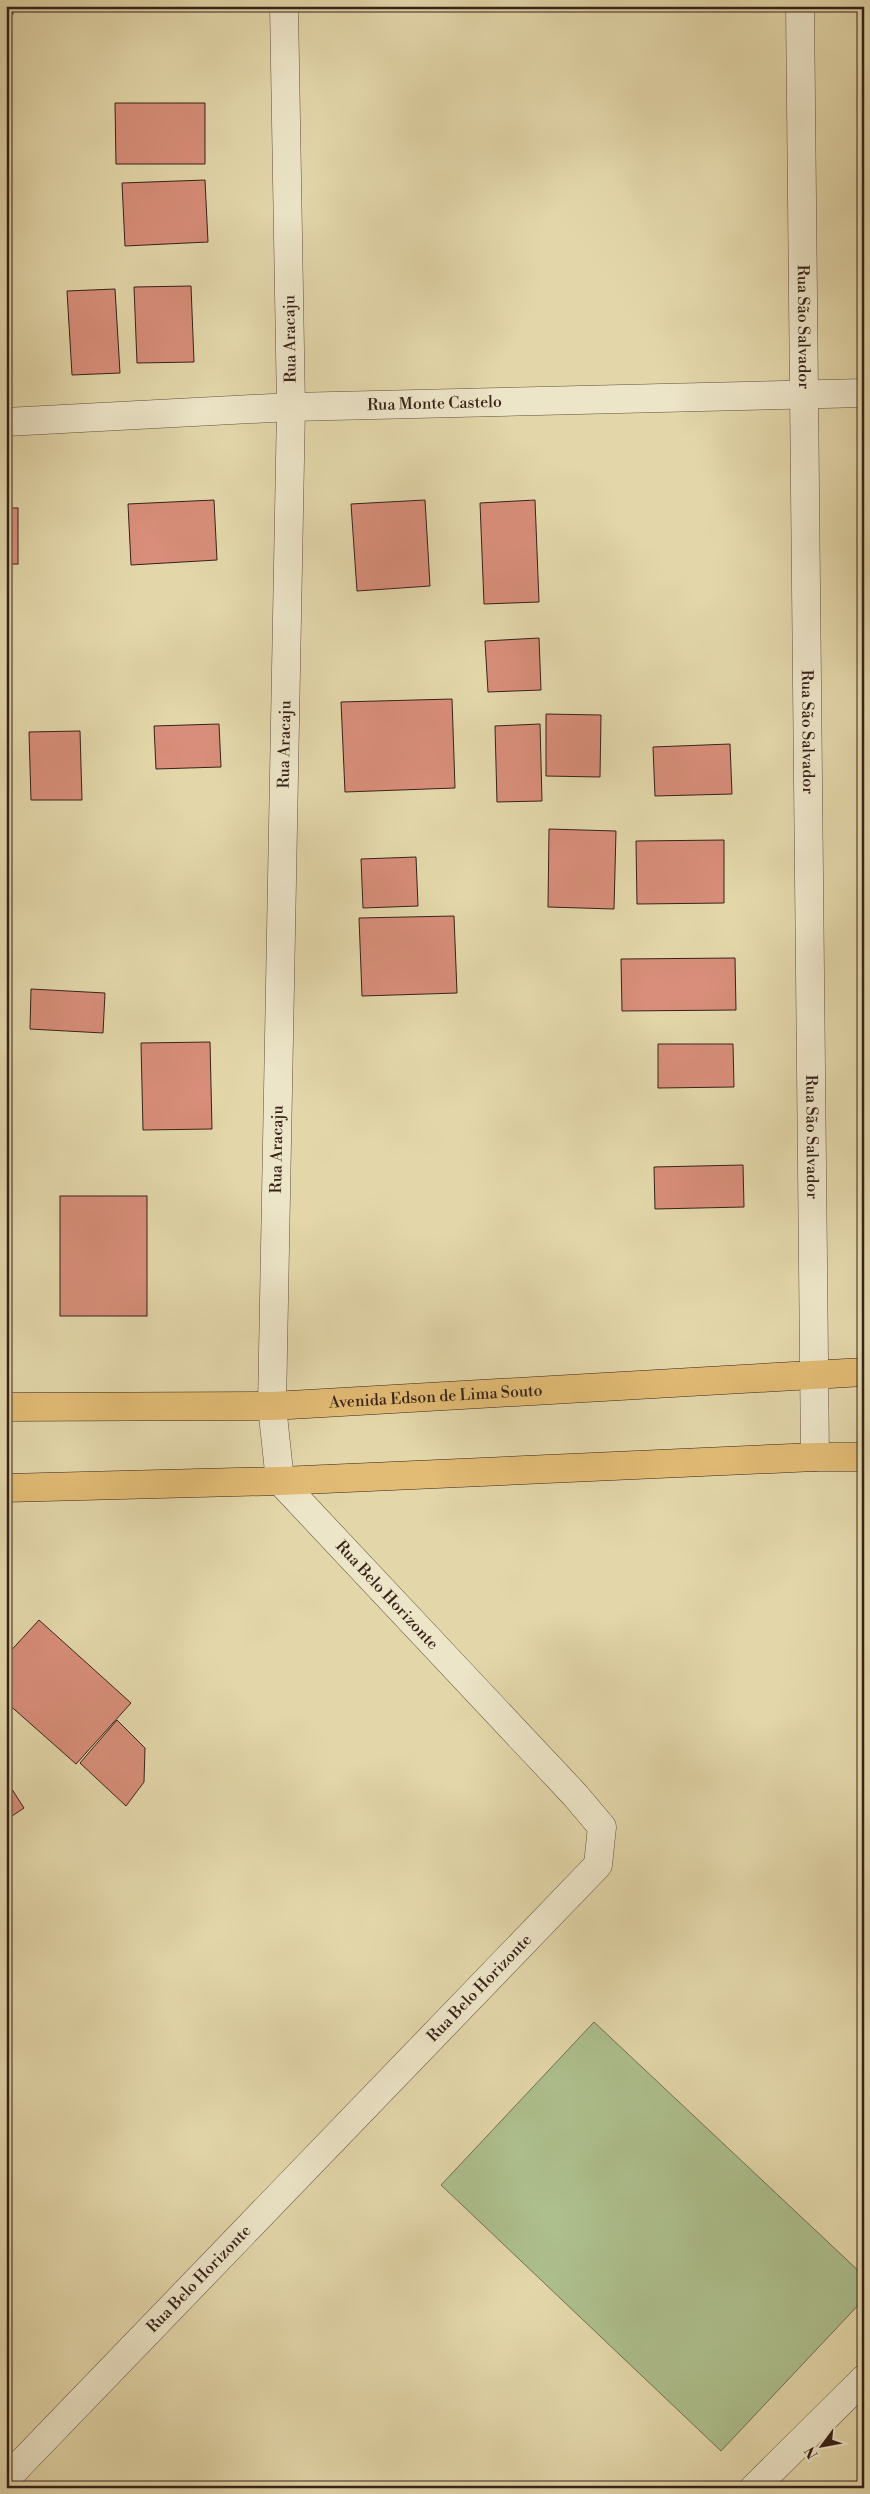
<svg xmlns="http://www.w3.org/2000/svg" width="870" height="2494" viewBox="0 0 870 2494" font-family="'Libre Bodoni',serif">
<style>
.green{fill:#adbf8d;stroke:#727052}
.building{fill:#d88e7a;stroke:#372218}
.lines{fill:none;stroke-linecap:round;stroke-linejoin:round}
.minor-casing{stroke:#624f3c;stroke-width:29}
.major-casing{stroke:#372218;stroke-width:29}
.minor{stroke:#ede5c8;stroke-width:28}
.major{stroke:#e2bc75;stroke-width:28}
.labels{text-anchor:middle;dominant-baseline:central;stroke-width:5;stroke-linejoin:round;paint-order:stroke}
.street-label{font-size:16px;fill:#372218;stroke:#ede5c8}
</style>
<rect width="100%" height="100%" fill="#e3d7aa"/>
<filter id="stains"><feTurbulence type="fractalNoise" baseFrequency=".004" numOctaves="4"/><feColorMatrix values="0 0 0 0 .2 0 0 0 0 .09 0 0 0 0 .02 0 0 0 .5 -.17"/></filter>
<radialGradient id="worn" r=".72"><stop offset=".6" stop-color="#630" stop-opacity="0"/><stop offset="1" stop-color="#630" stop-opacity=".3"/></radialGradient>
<polygon class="green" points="594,2022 864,2276 864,2299 721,2451 441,2185"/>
<g class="building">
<rect x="6" y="6" width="7" height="8"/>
<polygon points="115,103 205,103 205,164 116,164"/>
<polygon points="6,179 8,256 6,256"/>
<polygon points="205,180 208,242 125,246 122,183"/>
<polygon points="191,286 194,362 137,363 134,287"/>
<polygon points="115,289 120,373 72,375 67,291"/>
<polygon points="214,500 217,560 131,565 128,504"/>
<polygon points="425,500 430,586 357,591 351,504"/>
<polygon points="535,500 539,602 484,604 480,503"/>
<rect x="6" y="508" width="12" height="56"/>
<polygon points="539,638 541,690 488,692 485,641"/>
<polygon points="452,699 455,788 345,792 341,702"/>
<polygon points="546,714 601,715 600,777 546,776"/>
<polygon points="219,724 221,767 156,769 154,726"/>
<polygon points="540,724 542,801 497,802 495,726"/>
<polygon points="80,731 82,800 31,800 29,732"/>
<polygon points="730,744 732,794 655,796 653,747"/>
<polygon points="549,829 616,831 614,909 548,907"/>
<polygon points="724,840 724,903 637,904 636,841"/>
<polygon points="416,857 418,906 363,908 361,859"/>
<polygon points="454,916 457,993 362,996 359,918"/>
<polygon points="735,958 736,1010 622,1011 621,959"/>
<polygon points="31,989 105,993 103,1033 30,1029"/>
<polygon points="210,1042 212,1129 143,1130 141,1043"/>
<polygon points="658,1044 733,1044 734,1087 658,1088"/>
<polygon points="743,1165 744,1207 655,1209 654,1167"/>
<rect x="60" y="1196" width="87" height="120"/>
<polygon points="39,1620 131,1703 76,1764 6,1702 6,1656"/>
<polygon points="117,1720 145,1748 144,1782 126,1806 80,1763"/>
<polygon points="6,1780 24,1808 6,1820"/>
</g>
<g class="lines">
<defs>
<g id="minor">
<path id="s1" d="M 800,6 L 815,1457"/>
<path id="s2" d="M 6,422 L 291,407 L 864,393"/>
<path id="s3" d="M 6,2479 L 598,1865 L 602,1827 L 575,1795 L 280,1481 L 272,1406 L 291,407 L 284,6"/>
<polyline points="754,2488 864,2379"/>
</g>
<g id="major">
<path id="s4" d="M 6,1407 L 272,1406 L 864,1372"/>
<polyline points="6,1488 280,1481 815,1457 864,1457"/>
</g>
</defs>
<use href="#minor" class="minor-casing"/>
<use href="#major" class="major-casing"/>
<use href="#minor" class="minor"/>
<use href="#major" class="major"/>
</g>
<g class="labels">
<g class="street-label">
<text stroke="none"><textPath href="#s1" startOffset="321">Rua São Salvador</textPath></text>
<text transform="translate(290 339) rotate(-91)">Rua Aracaju</text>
<text stroke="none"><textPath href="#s2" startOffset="429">Rua Monte Castelo</textPath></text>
<text stroke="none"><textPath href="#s1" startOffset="726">Rua São Salvador</textPath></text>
<text stroke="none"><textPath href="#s3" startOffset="2101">Rua Aracaju</textPath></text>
<text stroke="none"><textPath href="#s1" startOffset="1131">Rua São Salvador</textPath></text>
<text stroke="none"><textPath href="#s3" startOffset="1696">Rua Aracaju</textPath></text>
<text stroke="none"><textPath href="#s4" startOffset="430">Avenida Edson de Lima Souto</textPath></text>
<text transform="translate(387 1595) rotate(47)">Rua Belo Horizonte</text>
<text stroke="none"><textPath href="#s3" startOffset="682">Rua Belo Horizonte</textPath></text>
<text stroke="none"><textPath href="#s3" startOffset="278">Rua Belo Horizonte</textPath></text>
</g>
</g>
<rect width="870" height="2494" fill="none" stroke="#e3d7aa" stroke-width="25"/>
<rect x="8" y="8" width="855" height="2479" fill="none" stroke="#372218" stroke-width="2.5"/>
<rect x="12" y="12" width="845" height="2469" fill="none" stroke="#372218"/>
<g transform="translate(822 2446) rotate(238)" stroke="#ede5c8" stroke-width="4" paint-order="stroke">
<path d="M0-4L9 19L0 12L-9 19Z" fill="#372218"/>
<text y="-8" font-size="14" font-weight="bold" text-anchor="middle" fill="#372218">N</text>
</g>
<rect width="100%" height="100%" filter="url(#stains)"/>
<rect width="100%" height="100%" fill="url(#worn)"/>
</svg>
